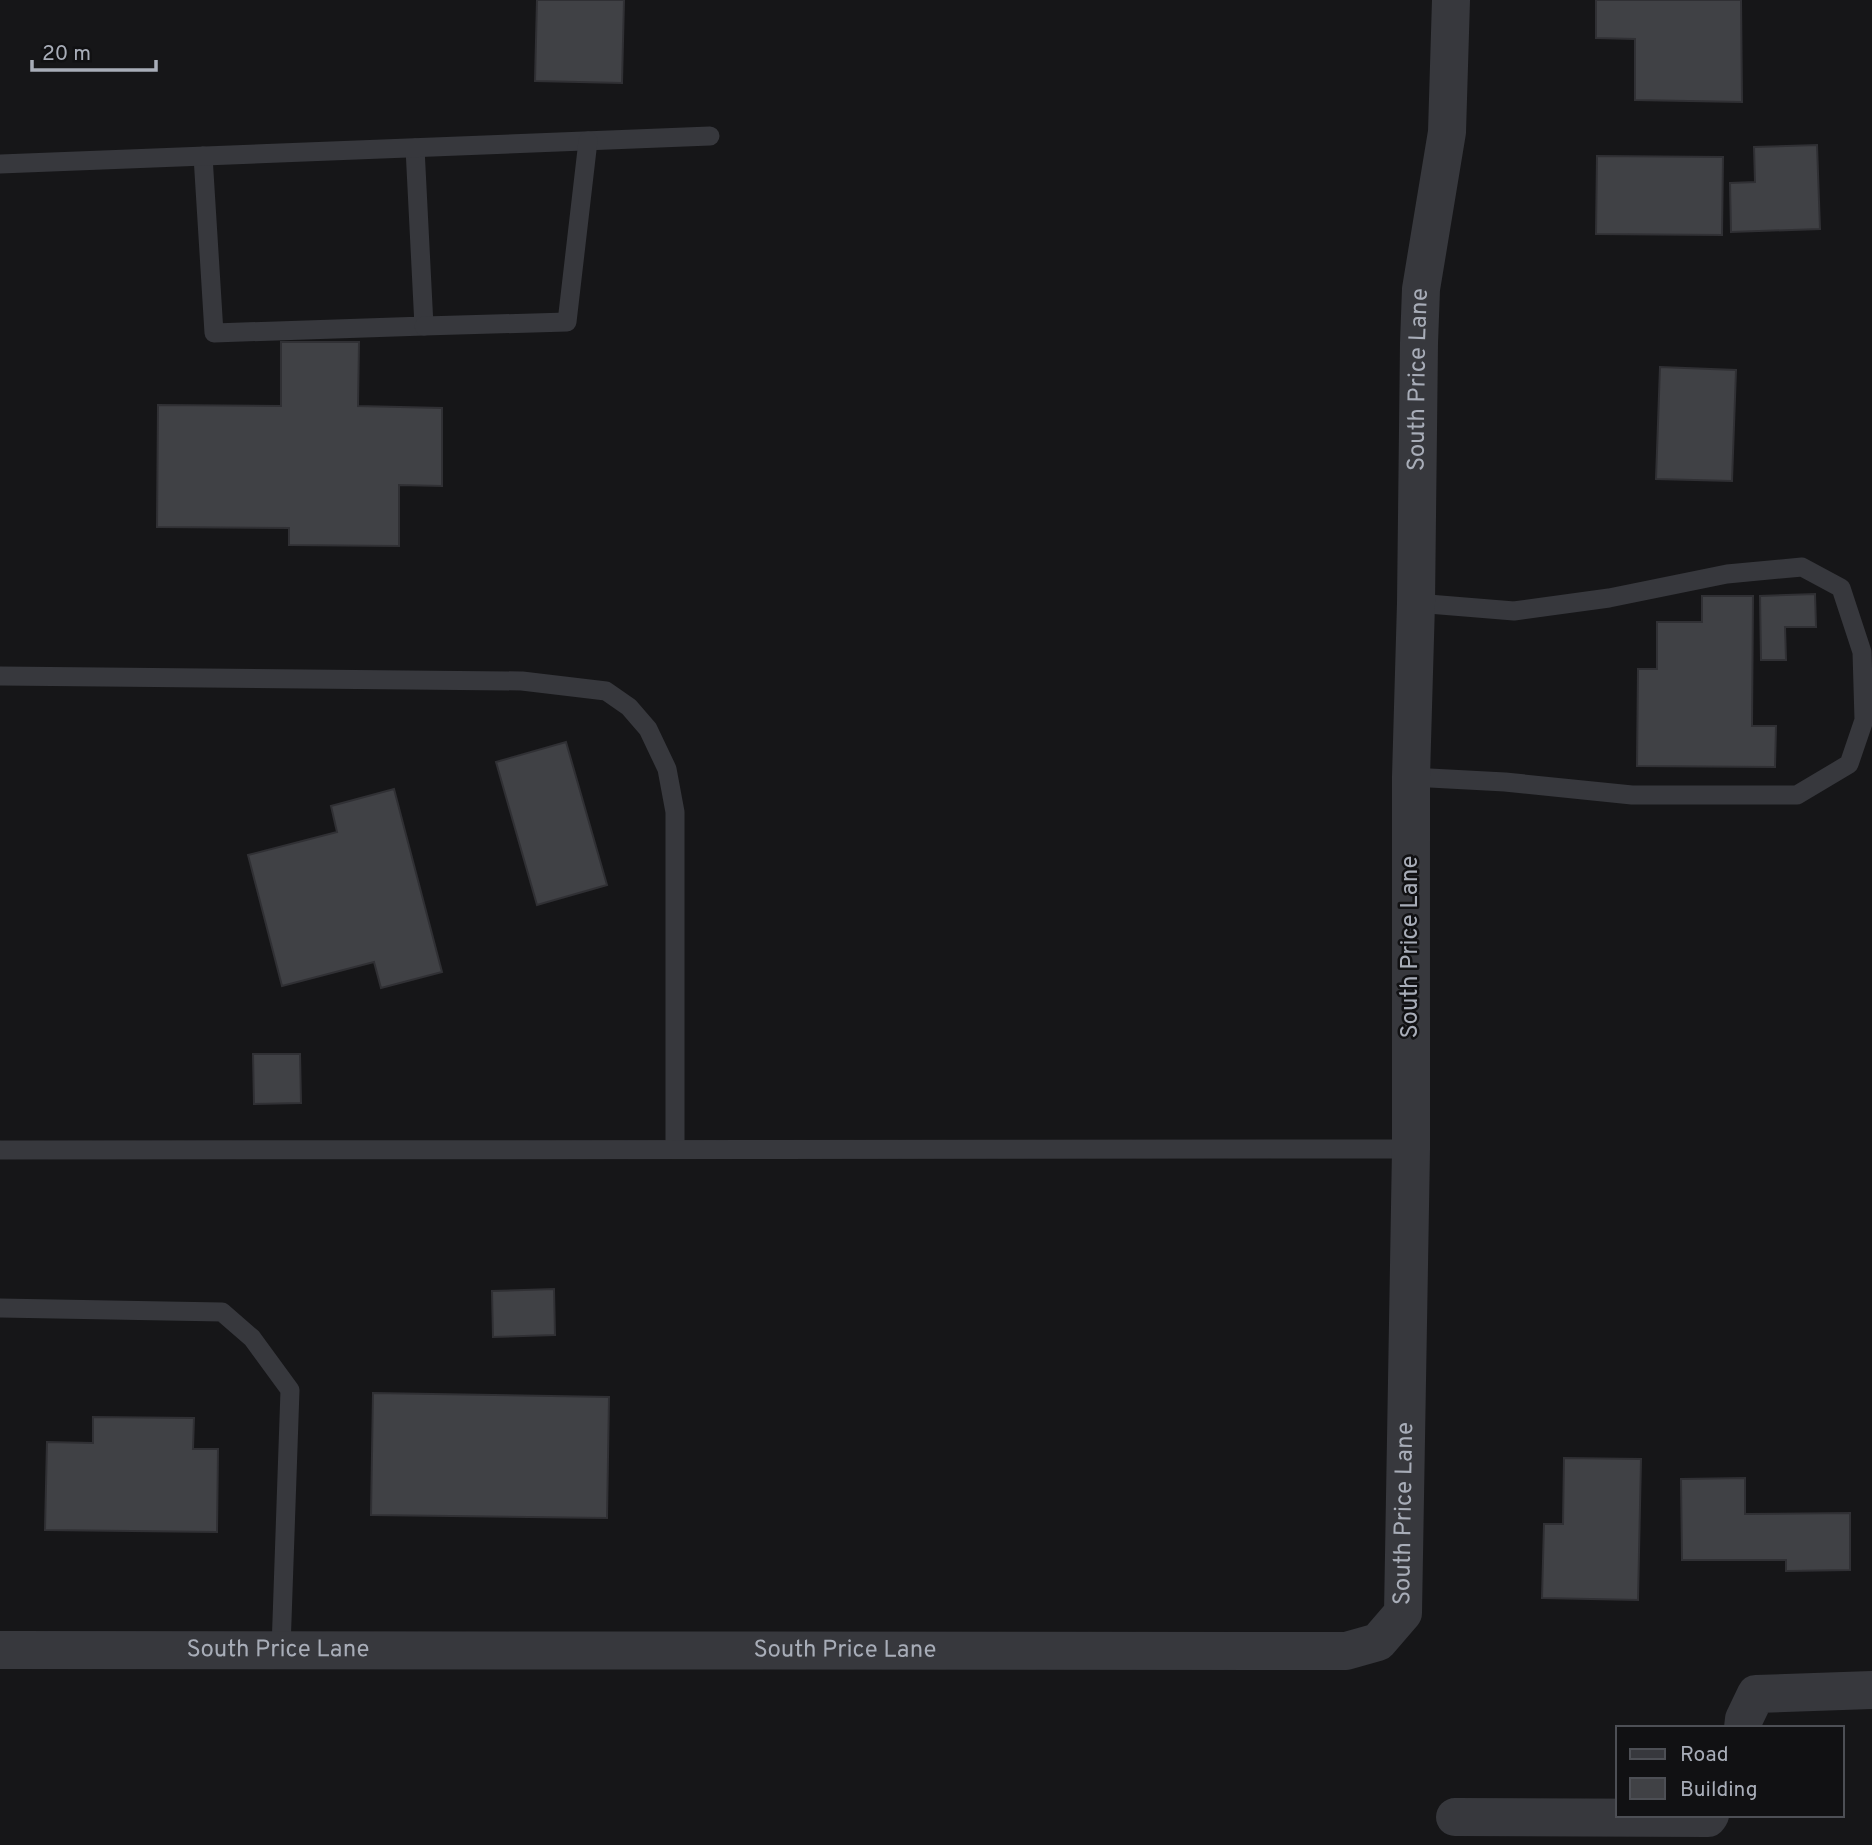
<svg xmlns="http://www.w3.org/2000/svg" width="1872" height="1845" viewBox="0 0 1872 1845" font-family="Overpass,sans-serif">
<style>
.building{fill:#404145;stroke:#303034;stroke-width:2}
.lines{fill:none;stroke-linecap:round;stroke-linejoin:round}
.lane{stroke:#37383d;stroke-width:19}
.street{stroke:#37383d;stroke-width:38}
.labels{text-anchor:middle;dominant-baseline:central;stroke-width:5;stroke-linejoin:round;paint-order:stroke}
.street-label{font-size:24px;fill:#a8adb8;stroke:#111113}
</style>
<rect width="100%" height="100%" fill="#161618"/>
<g class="building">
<polygon points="537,0 624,0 622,83 535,81"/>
<polygon points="1596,0 1741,0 1742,102 1635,100 1635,39 1596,38"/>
<polygon points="1817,145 1820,229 1731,232 1730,183 1755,182 1754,147"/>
<polygon points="1597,156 1723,157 1722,235 1596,234"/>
<polygon points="281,342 359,342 358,406 442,408 442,486 399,485 399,546 289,545 289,528 157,527 158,405 281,406"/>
<polygon points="1660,367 1736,370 1732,481 1656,479"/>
<polygon points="1815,594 1816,627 1785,627 1786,660 1761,660 1760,596"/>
<polygon points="1702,596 1753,596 1752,726 1776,726 1775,767 1637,766 1638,669 1657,669 1657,622 1702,622"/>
<polygon points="566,742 607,885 537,905 496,762"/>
<polygon points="394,789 442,972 381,988 374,962 282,986 248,855 337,832 331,806"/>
<polygon points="253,1054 300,1054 301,1103 254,1104"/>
<polygon points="554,1289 555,1335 493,1337 492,1291"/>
<polygon points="373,1393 609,1397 607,1518 371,1515"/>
<polygon points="93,1417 194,1418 193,1449 218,1449 217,1532 45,1530 47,1442 93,1443"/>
<polygon points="1564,1458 1641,1459 1638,1600 1542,1598 1544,1524 1563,1524"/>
<polygon points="1745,1478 1745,1514 1850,1513 1850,1570 1786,1571 1786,1560 1682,1560 1681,1479"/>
</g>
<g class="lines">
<g class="lane">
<polyline points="203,156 214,333 424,326 415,148"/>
<polyline points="0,164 710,136"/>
<polyline points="424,326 567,322 588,141"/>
<polyline points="0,676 522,681 606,691 629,707 648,729 667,769 675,812 675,1149"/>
<polyline points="1411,777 1505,782 1632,795 1797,795 1849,764 1864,720 1862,652 1841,588 1802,567 1727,574 1609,598 1514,611 1416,603"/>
<polyline points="0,1150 1411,1149"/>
<polyline points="0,1308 222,1312 252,1338 290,1390 281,1649"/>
</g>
<g class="street">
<path id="s1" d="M 0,1650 L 1346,1651 L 1378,1642 L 1403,1613 L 1411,1149 L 1411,777 L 1416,603 L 1419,343 L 1421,289 L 1447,132 L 1451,0"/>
<polyline points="1743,1728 1744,1719 1756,1694 1872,1690"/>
<polyline points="1455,1817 1708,1818 1710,1815"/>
</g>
</g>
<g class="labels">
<g class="street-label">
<text stroke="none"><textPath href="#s1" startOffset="2651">South Price Lane</textPath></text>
<text transform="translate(1411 947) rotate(-90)">South Price Lane</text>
<text stroke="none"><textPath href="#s1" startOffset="1517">South Price Lane</textPath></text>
<text stroke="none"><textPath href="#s1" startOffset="278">South Price Lane</textPath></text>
<text stroke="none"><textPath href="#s1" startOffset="845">South Price Lane</textPath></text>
</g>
</g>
<rect x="1616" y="1726" width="228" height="91" fill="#111113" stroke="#4d4f55" stroke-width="2"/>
<rect x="1630" y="1749" width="35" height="10" fill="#37383d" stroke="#4d4f55" stroke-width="2"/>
<text x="1680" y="1761" font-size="21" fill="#a8adb8">Road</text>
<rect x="1630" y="1778" width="35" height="21" fill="#404145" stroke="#4d4f55" stroke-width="2"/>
<text x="1680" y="1796" font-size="21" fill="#a8adb8">Building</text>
<path d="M32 60v10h124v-10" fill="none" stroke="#a8adb8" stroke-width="3.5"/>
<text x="42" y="60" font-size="21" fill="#a8adb8" stroke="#111113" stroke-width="5" paint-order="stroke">20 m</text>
</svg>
